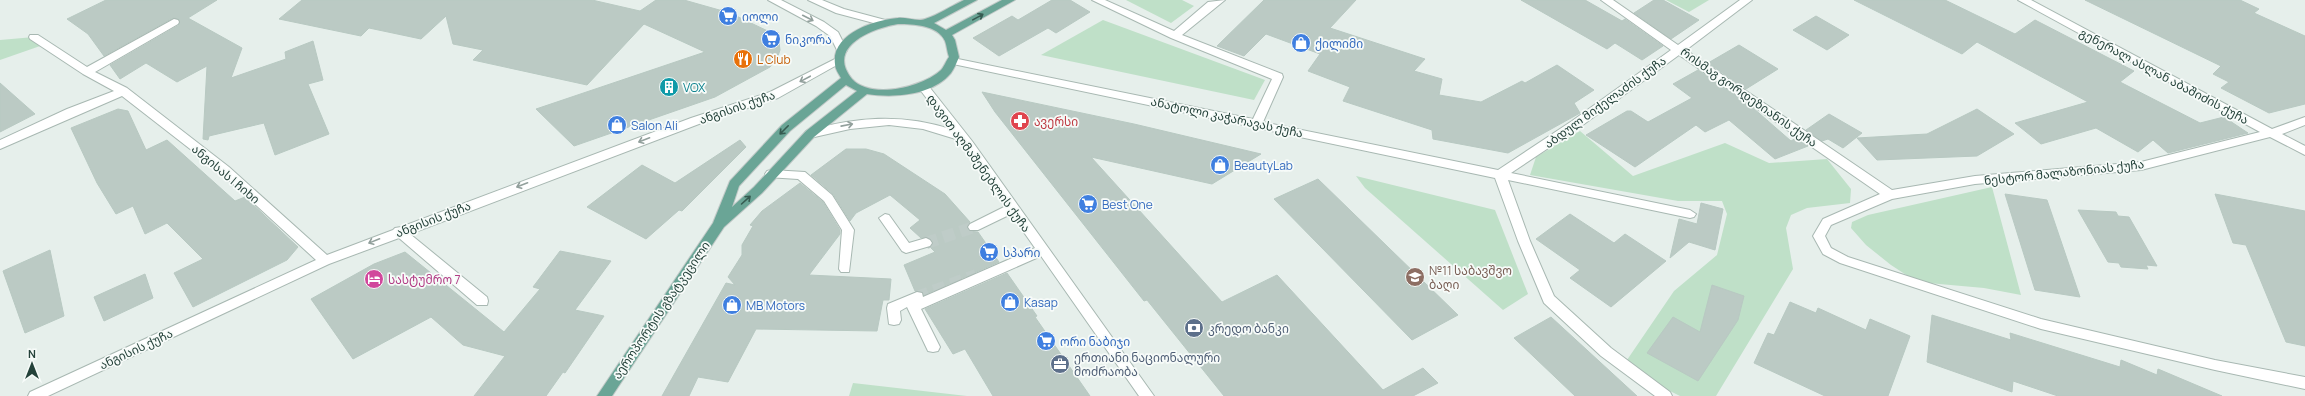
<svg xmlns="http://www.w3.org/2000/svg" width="2305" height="396" viewBox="0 0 2305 396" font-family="Manrope,'Noto Sans Georgian',sans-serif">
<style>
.green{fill:#bfe0c8}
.building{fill:#bbcac4;stroke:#b8c9c2}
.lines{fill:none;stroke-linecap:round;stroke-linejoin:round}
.minor-tunnel{stroke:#bfccc8;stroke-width:12;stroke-dasharray:12 6;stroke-linecap:butt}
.minor-casing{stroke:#a8b8b2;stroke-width:2}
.major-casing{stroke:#c2cac8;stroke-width:2}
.minor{fill:#fff;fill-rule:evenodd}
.major{fill:#6aa596;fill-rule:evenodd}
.oneway{stroke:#365b51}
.oneway2{stroke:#92a09c}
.labels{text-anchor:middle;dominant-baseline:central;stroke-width:3.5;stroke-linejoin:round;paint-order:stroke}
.shop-label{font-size:12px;fill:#366cbe;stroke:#f7fbf9;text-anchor:start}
.food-label{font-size:12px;fill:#c56008;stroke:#f7fbf9;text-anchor:start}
.street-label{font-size:12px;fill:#24423a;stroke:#f7fbf9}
.culture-label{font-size:12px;fill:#0d838f;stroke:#f7fbf9;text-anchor:start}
.health-label{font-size:12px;fill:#be3a42;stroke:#f7fbf9;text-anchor:start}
.education-label{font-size:12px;fill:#785e54;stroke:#f7fbf9;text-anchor:start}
.hotel-label{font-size:12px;fill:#b23c85;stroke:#f7fbf9;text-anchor:start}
.service-label{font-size:12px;fill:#4e5e75;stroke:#f7fbf9;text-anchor:start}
</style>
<rect width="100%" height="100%" fill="#e6efeb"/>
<g class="green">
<polygon points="1126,0 1182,0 1194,6 1171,23"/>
<polygon points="1666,0 1709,0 1689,12"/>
<polygon points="1103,20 1265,80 1254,100 1041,55"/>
<polygon points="34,37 43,45 0,60 0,40"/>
<polygon points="1580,131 1633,176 1725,143 1769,163 1827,159 1851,189 1850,203 1807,208 1791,215 1786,228 1793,269 1716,396 1680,396 1666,389 1627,360 1674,291 1717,255 1727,214 1722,201 1678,201 1530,175 1536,157"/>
<polygon points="1356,176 1495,210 1528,294 1503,310 1365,188"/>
<polygon points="1992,187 2021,295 1984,288 1917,282 1891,265 1866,245 1851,228 1852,222 1868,215"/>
<polygon points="853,383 967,396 849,396"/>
</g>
<g class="building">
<polygon points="106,0 217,0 188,18 242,48 231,78 286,59 285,52 313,41 323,80 308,84 329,134 275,155 264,123 209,136 208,140 203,139 207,66 177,82 146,63 120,79 110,65 179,25 179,19 173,18 104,56 88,34 67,19"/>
<polygon points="302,0 592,0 640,11 656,0 684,0 730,13 774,34 779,42 780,50 777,59 770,67 715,97 574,146 536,109 705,52 644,24 587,85 473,60 483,50 453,44 446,16 421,39 369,28 361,36 279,19"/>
<polygon points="1052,0 1070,0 1090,12 1056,33 1048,28 999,56 973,38 1012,16 1018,20"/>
<polygon points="1264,0 1356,0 1330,28 1425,59 1414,71 1442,79 1439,95 1481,102 1522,81 1525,83 1557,65 1594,90 1574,103 1580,113 1508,153 1433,139 1432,130 1343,101 1350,87 1308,71 1320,54 1266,34 1244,56 1217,46"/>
<polygon points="1521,0 1585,0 1622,21 1625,19 1663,46 1642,60 1615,43 1607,49"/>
<polygon points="1654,0 1663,0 1699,20 1671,39 1634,13"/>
<polygon points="1854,0 1945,0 2015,34 2035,20 2134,71 2120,82 2200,123 2224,117 2248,133 2168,153 2153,140 2138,152 2096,128 2041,144 2015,123 2088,102 1977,42 1962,54"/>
<polygon points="2085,0 2240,0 2259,9 2254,13 2305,36 2305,104 2269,113 2221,88 2229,82 2213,74 2221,66"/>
<polygon points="1816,16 1849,35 1827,50 1793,30"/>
<polygon points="1739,45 1778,69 1746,89 1708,63"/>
<polygon points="1698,70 1752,107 1791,141 1796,138 1808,146 1775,159 1729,120 1705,132 1696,125 1635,167 1586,135 1627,111 1631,111 1648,122 1692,98 1673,84"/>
<polygon points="0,83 35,114 0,132"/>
<polygon points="982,92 1134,124 1261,154 1212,184 1091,157 1222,302 1277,275 1383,390 1423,368 1438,383 1413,396 1224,396 1147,300 1144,301 995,112"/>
<polygon points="118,109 128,111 146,150 167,140 235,201 245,197 298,247 287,260 193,307 174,273 203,259 167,223 145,234 133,206 116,214 97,183 71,128"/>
<polygon points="1977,109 2014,134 1977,156 1877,160 1857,138 1927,134"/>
<polygon points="1829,114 1862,133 1843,148 1828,139 1822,141 1806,130"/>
<polygon points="740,140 746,147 682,211 679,210 646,239 587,207 642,165 675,183"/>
<polygon points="846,149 866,149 884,154 945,194 970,222 967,226 969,231 978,232 999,262 924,295 922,292 915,291 904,265 935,252 930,247 933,244 931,239 927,237 921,238 910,228 920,220 890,195 856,213 850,221 833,194 811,175"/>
<polygon points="1318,179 1458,315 1412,340 1274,199"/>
<polygon points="800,183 823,202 840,230 840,234 809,275 891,279 889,300 883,300 877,331 756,329 728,382 698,377 689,396 662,396 726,283 735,285 728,277 742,255 742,245 753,226 750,225 762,211"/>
<polygon points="2005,194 2047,200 2080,297 2035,290"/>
<polygon points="2215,194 2305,211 2305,346 2286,342 2246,245 2233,243"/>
<polygon points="1701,203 1723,209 1715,250 1689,242 1670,258 1679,219 1697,224"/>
<polygon points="2078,210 2116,212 2118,216 2129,217 2157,266 2146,265 2148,269 2121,267 2119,263 2108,262"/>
<polygon points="1570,214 1614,243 1625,234 1666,261 1611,307 1570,278 1580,270 1536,239"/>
<polygon points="50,250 64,316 25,333 3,271"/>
<polygon points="560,251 611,261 575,310 604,316 565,373 563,372 546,396 474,396 505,356 463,345 431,317 353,359 311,299 374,264 405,252 504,332 540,289 533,287"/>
<polygon points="1007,273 1037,316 1035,317 1090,396 993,396 965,349 953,354 925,309"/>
<polygon points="145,274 153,298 104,321 94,297"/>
<polygon points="1712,285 1744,296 1738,320 1698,381 1647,353 1673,317 1700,332"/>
<polygon points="1790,302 1816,313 1818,308 1866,330 1870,319 1910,336 1888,396 1825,396 1754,363 1768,333 1774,335"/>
<polygon points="1932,315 2011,340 2010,333 2120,367 2121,360 2157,375 2158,369 2222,396 2058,396 2013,381 2012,392 1927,362"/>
<polygon points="1551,317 1637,396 1575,396 1514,338"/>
</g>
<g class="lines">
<g class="minor-tunnel">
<polyline points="926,243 974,227"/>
<polyline points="917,297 976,275"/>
</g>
<defs>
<g id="minor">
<polygon points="768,0 781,0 824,22 838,32 847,50 846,52 838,52 830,36 816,26"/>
<polygon points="808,0 822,0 844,9 889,21 890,23 885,26 836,13"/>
<polygon points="1092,0 1105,0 1174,31 1208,2 1225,0 1182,35 1282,74 1283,77 1263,122 1498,170 1572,121 1671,50 1601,0 1613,0 1678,45 1740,0 1752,0 1686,50 1892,190 1975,176 2141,162 2260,132 2018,0 2031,0 2272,129 2305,117 2305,125 2282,134 2305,146 2305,155 2270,137 2141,170 1975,184 1892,199 1831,225 1825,236 1831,248 1848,257 2041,319 2215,360 2305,377 2305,389 2215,370 2041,329 1840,263 1823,254 1813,236 1823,219 1880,194 1679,55 1580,127 1511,173 1690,210 1696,214 1694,217 1690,218 1508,180 1530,241 1554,296 1611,348 1670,392 1672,396 1655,396 1601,356 1544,303 1518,241 1495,178 953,64 948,61 953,58 1253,119 1272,79 1171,38"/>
<polygon points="174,19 178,20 179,22 178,24 95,72 127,88 229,167 327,255 393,230 395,228 401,227 691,118 770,92 835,59 839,58 844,61 778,98 699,124 410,234 487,297 488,301 487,305 477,305 399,238 329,264 48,396 28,396 30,392 316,260 221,173 122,96 0,149 0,140 67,109 114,91 83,74 30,39 29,37 30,35 38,35 87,67"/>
<path d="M 923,83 L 927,84 L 972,141 L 1154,396 L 1139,396 L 1041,256 L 921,309 L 940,347 L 938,351 L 933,352 L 928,351 L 907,307 L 900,311 L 901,320 L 899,324 L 894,325 L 889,324 L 887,308 L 888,304 L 917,292 L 922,293 L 923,297 L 1035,248 L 1011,214 L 978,230 L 970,230 L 968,227 L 970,224 L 1006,206 L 959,140 L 923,129 L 889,125 L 850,129 L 810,138 L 804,134 L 806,131 C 855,117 902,113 950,129 L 918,87 Z"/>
<polygon points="771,170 805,172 832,195 854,230 849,272 841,272 839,269 842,230 824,201 798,179 767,177 765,174 767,171"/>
<polygon points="885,214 889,215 909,243 926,238 930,240 932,243 930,246 906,253 902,251 879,218"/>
</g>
<path id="major" d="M 964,0 L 977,0 L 934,23 L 946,30 L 1002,0 L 1015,0 L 952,35 L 955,40 L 959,57 C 957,62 954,69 951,73 C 932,96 893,98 867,94 L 814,137 L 762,193 L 724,227 L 612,396 L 597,396 L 713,223 L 730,181 L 782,125 L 841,78 C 839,74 835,69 835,64 C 831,34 874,20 898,18 C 906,17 918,22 925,19 C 938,15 951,6 964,0 ZM 898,24 C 913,24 938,25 945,41 C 947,46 947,52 949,57 C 946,61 944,67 941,70 C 923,87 871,100 852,79 C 825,46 874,28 898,24 ZM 846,85 L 857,91 L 806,131 L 754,187 L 732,207 L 739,186 L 790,131 Z"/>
</defs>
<use href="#minor" class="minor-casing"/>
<use href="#major" class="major-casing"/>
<use href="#minor" class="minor"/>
<use href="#major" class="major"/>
</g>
<defs><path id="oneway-shaft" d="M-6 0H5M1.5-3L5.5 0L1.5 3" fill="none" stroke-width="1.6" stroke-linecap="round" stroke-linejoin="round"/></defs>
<g class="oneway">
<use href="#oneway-shaft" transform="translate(978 17) rotate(-29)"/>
<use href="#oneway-shaft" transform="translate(784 130) rotate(135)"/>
<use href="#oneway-shaft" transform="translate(746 200) rotate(-42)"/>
</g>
<g class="oneway2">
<use href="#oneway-shaft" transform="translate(808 18) rotate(27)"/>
<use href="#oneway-shaft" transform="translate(805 79) rotate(152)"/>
<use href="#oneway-shaft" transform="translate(847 125) rotate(-11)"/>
<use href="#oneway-shaft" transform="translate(644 140) rotate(159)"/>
<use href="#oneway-shaft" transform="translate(522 185) rotate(159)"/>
<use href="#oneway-shaft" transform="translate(374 241) rotate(158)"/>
</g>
<defs>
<symbol id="supermarket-disc" viewBox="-11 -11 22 22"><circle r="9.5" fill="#3f7fe0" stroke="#f7fbf9"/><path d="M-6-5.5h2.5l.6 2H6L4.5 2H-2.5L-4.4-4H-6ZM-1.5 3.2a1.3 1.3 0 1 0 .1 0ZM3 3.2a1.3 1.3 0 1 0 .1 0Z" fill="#fff"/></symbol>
<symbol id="shop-disc" viewBox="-11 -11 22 22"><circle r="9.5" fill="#3f7fe0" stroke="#f7fbf9"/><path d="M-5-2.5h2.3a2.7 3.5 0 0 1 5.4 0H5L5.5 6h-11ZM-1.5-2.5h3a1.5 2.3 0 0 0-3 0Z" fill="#fff"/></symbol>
<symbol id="restaurant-disc" viewBox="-11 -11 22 22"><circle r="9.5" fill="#e8710a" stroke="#f7fbf9"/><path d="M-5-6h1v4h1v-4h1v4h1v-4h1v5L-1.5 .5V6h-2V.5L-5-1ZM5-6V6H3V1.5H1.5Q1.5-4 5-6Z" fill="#fff"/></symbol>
<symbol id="building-disc" viewBox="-11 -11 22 22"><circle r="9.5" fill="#0f9aa8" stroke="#f7fbf9"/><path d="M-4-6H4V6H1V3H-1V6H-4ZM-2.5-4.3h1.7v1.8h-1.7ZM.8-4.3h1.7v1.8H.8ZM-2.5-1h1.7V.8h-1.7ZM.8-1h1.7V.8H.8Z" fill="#fff"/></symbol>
<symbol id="pharmacy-disc" viewBox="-11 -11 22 22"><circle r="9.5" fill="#e0444e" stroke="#f7fbf9"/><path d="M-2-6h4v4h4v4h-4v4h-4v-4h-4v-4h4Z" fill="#fff"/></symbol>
<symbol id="school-disc" viewBox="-11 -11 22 22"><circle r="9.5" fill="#8d6e63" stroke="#f7fbf9"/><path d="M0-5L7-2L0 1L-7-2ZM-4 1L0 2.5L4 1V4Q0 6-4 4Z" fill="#fff"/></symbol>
<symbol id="hotel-disc" viewBox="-11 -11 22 22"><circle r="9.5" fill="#d1479c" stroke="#f7fbf9"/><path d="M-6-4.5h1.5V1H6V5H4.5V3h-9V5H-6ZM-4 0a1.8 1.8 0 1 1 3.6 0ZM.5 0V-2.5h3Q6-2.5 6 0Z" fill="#fff"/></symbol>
<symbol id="bank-disc" viewBox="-11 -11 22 22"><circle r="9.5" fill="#5c6f8a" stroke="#f7fbf9"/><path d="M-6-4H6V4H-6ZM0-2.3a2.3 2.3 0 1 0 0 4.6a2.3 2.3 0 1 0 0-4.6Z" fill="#fff"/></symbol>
<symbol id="office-disc" viewBox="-11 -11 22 22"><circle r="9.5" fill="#5c6f8a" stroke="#f7fbf9"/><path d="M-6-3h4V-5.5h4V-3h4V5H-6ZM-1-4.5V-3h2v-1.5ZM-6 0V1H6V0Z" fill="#fff"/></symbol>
</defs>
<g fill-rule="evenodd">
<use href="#supermarket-disc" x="717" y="5" width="22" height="22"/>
<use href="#supermarket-disc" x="760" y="28" width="22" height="22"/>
<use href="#shop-disc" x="1290" y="32" width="22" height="22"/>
<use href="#restaurant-disc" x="732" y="48" width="22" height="22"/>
<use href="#building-disc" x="658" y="76" width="22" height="22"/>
<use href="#pharmacy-disc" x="1009" y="110" width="22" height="22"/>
<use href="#shop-disc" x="606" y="114" width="22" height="22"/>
<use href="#shop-disc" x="1209" y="154" width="22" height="22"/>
<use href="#supermarket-disc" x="1077" y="193" width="22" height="22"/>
<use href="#supermarket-disc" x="978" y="241" width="22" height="22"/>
<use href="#school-disc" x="1404" y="266" width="22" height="22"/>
<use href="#hotel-disc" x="363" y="268" width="22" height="22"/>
<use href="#shop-disc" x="999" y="291" width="22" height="22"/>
<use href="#shop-disc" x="721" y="294" width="22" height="22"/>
<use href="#bank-disc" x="1183" y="317" width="22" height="22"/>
<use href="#supermarket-disc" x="1035" y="330" width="22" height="22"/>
<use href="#office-disc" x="1049" y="353" width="22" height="22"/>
</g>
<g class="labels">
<g class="shop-label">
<text x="742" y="16">იოლი</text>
<text x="785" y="39">ნიკორა</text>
<text x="1315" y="43">ქილიმი</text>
<text x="631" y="125">Salon Ali</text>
<text x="1234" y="165">BeautyLab</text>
<text x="1102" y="204">Best One</text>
<text x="1003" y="252">სპარი</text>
<text x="1024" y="302">Kasap</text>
<text x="746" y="305">MB Motors</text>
<text x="1060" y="341">ორი ნაბიჯი</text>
</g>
<g class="food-label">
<text x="757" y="59">L Club</text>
</g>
<g class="street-label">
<text transform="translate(2164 76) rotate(28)">გენერალ ასლან აბაშიძის ქუჩა</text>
<text transform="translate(1749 97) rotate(35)">რისმაგ გორდეზიანის ქუჩა</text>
<text transform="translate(1605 102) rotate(-36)">აბდულ მიქელაძის ქუჩა</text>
<text transform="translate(737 107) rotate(-19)">ანგისის ქუჩა</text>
<text transform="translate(1227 117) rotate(12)">ანატოლი კაჭარავას ქუჩა</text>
<text transform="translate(979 163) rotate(54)">დავით აღმაშენებლის ქუჩა</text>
<text transform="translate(2064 172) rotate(-6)">ნესტორ მალაზონიას ქუჩა</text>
<text transform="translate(226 174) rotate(40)">ანგისას I ჩიხი</text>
<text transform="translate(433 219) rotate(-21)">ანგისის ქუჩა</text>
<text transform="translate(661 310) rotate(-56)">აეროპორტის გზატკეცილი</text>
<text transform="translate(136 349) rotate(-25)">ანგისის ქუჩა</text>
</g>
<g class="culture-label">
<text x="683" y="87">VOX</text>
</g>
<g class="health-label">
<text x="1034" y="121">ავერსი</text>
</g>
<g class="education-label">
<text x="1429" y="270">№11 საბავშვო<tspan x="1429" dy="14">ბაღი</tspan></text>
</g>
<g class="hotel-label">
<text x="388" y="279">სასტუმრო 7</text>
</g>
<g class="service-label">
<text x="1208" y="328">კრედო ბანკი</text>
<text x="1074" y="357">ერთიანი ნაციონალური<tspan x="1074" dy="14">მოძრაობა</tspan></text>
</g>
</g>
<g transform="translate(32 364)" stroke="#f7fbf9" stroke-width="3" paint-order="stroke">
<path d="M0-3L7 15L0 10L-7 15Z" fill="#24423a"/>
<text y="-6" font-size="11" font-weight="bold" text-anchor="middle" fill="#24423a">N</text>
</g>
</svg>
